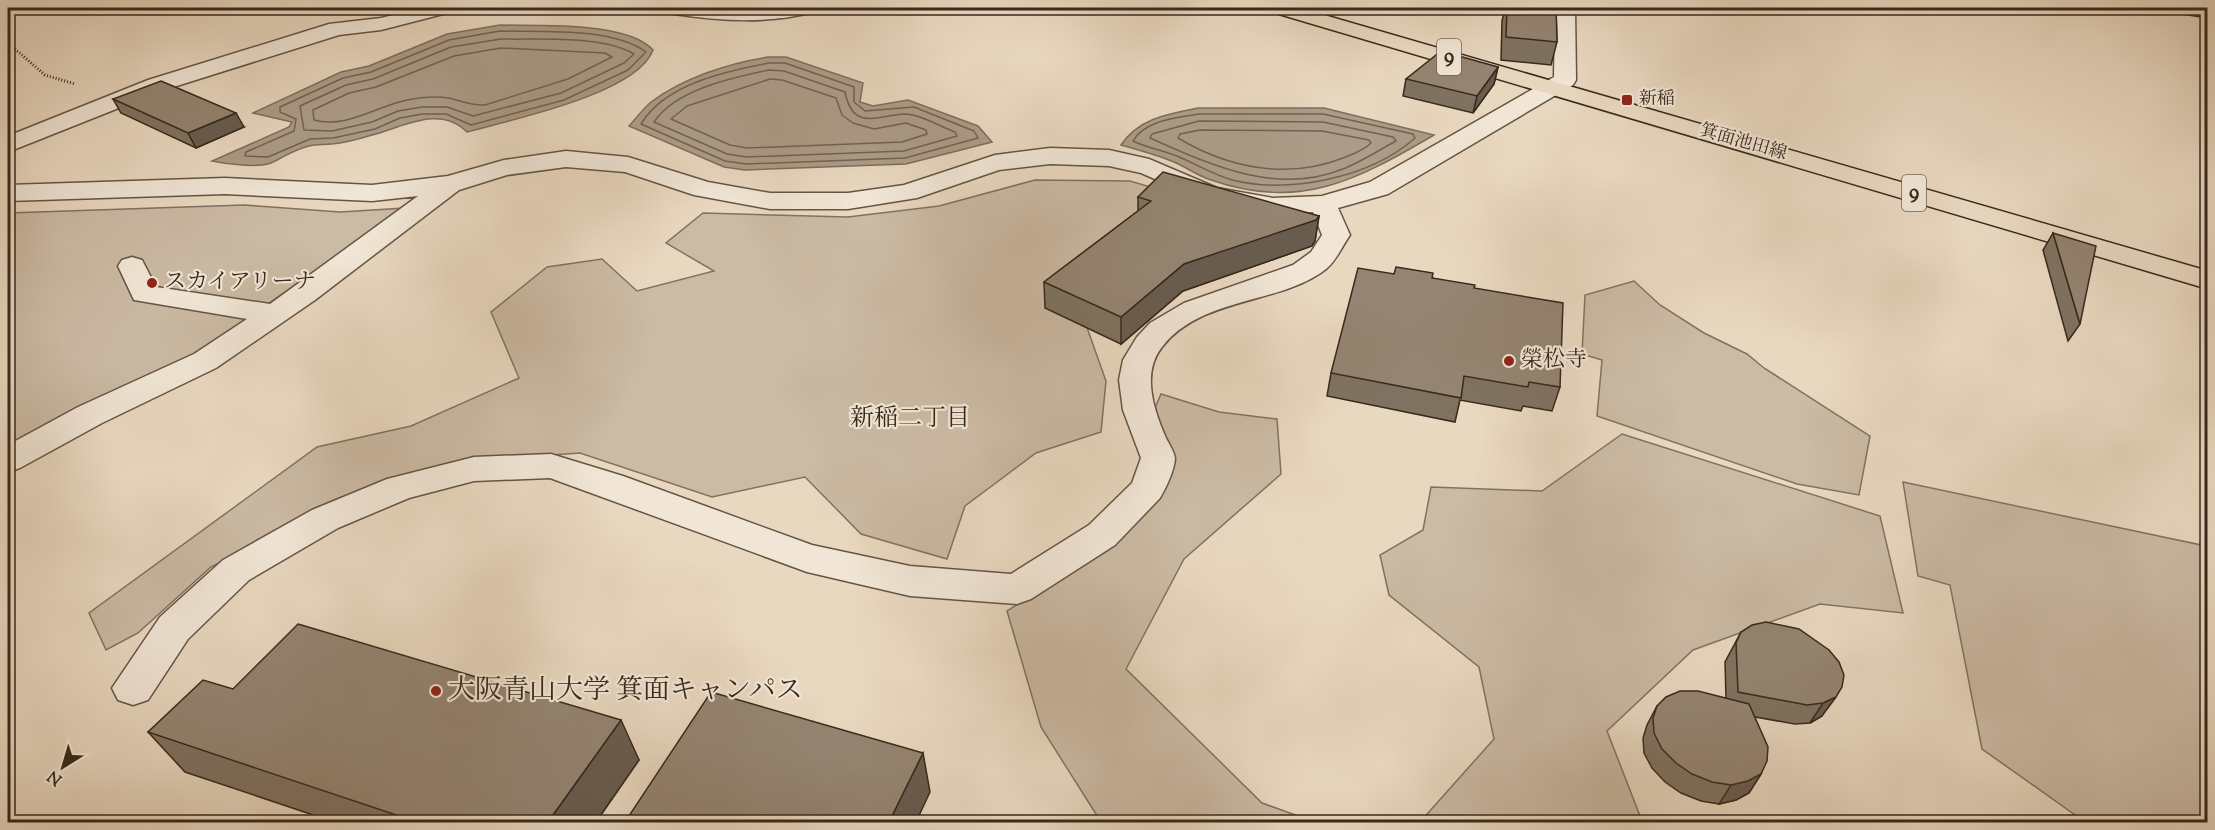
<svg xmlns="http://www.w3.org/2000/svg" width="2215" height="830" viewBox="0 0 2215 830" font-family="'Sorts Mill Goudy','Noto Serif JP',serif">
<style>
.green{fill:#cbbaa4;stroke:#817260;stroke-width:1.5}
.water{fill:#ac9c88;stroke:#7d6e5c;stroke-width:1.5}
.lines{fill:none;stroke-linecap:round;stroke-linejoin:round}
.shore{stroke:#726252;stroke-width:1.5}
.minor-casing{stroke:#645544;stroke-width:3}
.major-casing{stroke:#37291b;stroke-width:3}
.path{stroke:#37291b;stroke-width:3;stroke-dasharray:1 2;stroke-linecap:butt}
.minor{fill:#f1e6d6;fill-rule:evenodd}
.major{fill:#e9d8c0;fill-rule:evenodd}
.wall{fill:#7f7261;stroke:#37291b;stroke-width:1.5}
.shaded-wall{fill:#685c4f;stroke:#37291b;stroke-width:1.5}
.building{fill:#948471;stroke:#37291b;stroke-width:1.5}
.poi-dot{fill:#8f2418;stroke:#f1e6d6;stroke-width:2}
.labels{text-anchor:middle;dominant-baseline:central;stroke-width:4.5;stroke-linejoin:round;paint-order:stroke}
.far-poi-label{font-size:18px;fill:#37291b;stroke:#f1e6d6;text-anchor:start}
.far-street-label{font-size:18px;fill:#37291b;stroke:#f1e6d6}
.shield{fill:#f1e6d6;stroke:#6f6253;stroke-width:1.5}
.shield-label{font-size:21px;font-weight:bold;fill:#37291b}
.poi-label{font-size:22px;fill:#37291b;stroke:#f1e6d6;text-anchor:start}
.neighbourhood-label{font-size:24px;fill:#37291b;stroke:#f1e6d6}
.near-poi-label{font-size:27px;fill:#37291b;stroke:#f1e6d6;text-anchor:start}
</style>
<rect width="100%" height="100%" fill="#e9d8c0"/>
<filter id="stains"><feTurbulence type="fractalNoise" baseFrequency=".00333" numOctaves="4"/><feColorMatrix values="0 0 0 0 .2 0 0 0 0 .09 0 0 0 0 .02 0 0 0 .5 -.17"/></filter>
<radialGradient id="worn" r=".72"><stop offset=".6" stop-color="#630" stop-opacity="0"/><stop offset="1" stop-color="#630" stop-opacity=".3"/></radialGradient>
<g class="green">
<polygon points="1035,180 1130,181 1195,200 1080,308 1106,381 1101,432 1036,453 965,506 947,559 861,534 805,477 712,497 580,453 451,462 294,526 211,567 138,633 106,650 89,613 317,447 411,426 519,378 491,312 547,267 602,259 637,291 714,271 666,243 703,213 848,217 939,206"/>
<polygon points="244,205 340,212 406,208 196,354 8,446 8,213"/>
<polygon points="1634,281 1660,305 1704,333 1747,354 1764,368 1870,436 1859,495 1797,484 1597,416 1602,360 1582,354 1585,295"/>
<polygon points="1161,394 1219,412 1277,419 1281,474 1184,559 1126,669 1262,803 1315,822 1101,822 1041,727 1007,611 1113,542 1158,493 1152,415"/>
<polygon points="1622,434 1880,516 1903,613 1820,604 1693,650 1607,731 1640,816 1637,822 1420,822 1494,739 1479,667 1389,595 1380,555 1423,530 1431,487 1542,491"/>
<polygon points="1903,482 2201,545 2208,569 2207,822 2085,822 1982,749 1950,585 1918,576"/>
</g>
<g class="water">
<path d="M 500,25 C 537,26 628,21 653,50 C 637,94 510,120 467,132 C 439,104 402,128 372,135 C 359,139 345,143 332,144 C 324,145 316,144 309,146 C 295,149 284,157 271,163 C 258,168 226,164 212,161 L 289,127 L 292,122 L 253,113 L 341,72 L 369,66 L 447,34 Z"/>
<path d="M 768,57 L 786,57 L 863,83 L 860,102 L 873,106 L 908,100 L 978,126 L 992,142 L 906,164 L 745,170 L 724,167 L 629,126 C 636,118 643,109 651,102 C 683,78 729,63 768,57 Z"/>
<path d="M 1198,108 L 1324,108 L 1434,135 C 1357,180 1301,211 1211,180 C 1198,176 1186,167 1174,162 C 1157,155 1139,150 1121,145 C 1139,118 1168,114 1198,108 Z"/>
</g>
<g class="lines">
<g class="shore">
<path d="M 500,31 C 541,32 612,27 646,52 L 628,70 L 564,100 L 471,125 L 446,114 L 422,114 L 400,118 L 375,129 L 333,138 L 310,139 L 268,157 L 245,156 L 246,152 L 294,131 L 296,119 L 280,112 L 280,107 L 343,78 L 371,72 L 449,40 Z"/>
<path d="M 501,39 C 539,40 602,35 634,54 L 624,63 L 561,93 L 473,116 L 447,107 L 422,107 L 398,111 L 372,122 L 332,131 L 304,130 L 300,106 L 346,85 L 373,79 L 451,47 Z"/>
<path d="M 501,48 L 605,53 L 612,57 L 568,79 L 485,105 C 471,106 462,101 449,98 C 436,96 421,97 407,100 C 377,106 346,129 314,120 L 313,110 L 349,93 L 376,87 L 454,56 Z"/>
<path d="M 769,63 L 785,63 L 854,87 L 854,102 L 865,111 L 914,107 L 974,131 L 978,138 L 905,158 L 746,164 L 725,161 L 641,124 C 665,84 726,71 769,63 Z"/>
<path d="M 769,70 L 784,71 L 845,92 C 853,132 877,115 905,114 C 920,114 941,127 955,132 L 957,136 L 904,151 L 746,157 L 727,154 L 654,122 C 676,89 732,78 769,70 Z"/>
<polygon points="770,79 782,80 836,98 842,115 853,123 874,129 906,123 926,130 927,134 902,142 747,148 730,145 671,119 687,106"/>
<path d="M 1199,114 L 1323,114 L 1413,134 L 1415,138 C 1370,178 1289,194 1232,180 C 1212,174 1196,164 1177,156 C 1162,150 1147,148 1133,141 C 1145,120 1177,118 1199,114 Z"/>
<path d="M 1199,121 L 1323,122 L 1393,137 L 1396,141 C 1379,150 1361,162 1343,169 C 1276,196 1211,165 1150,138 L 1152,134 Z"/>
<path d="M 1200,130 L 1322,131 L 1369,140 L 1371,143 C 1363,151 1353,154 1343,158 C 1287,180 1228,168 1178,138 L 1180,134 Z"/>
</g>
<defs>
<g id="minor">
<polygon points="421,8 454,8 451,12 381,30 339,35 164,90 8,152 8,136 148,80 329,24 381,18"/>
<path d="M 664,8 L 817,8 L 814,12 C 768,24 721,21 674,14 L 667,12 Z"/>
<path d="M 1555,8 L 1575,8 L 1576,80 L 1573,85 L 1388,194 L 1338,208 L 1350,235 C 1342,246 1337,260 1326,269 C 1280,305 1202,296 1162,347 C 1141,373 1154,411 1166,438 C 1169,444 1175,453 1175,459 C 1174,471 1166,488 1160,498 L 1115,545 L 1031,599 L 1017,604 L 910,596 L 807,572 L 550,478 L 474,481 L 409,498 L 338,528 L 249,580 L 188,639 L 148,700 L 133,705 L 118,700 L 112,688 L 160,617 L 223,560 L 312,510 L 387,479 L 474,457 L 551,454 L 623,476 L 812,545 L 910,566 L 1011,574 L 1089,525 L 1132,483 L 1141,458 L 1123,410 L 1119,380 L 1123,360 L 1137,337 L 1150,323 L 1184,303 L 1293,265 L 1311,252 L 1322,235 L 1313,212 L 1273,214 L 1210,203 L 1141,173 L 1109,166 L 1050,164 L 999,170 L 917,198 L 848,209 L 770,209 L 694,195 L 625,172 L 566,167 L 507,175 L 459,190 L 315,300 L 216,368 L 102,423 L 20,468 L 8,472 L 8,445 L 78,407 L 194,354 L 247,319 L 134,300 L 118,266 L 122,260 L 132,257 L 142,260 L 156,287 L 270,304 L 418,196 L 372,201 L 225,194 L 8,201 L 8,185 L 225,178 L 372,185 L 448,176 L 504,160 L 566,151 L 628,157 L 708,182 L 770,193 L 848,193 L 904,185 L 995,155 L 1050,148 L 1109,150 L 1149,159 L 1217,188 L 1273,198 L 1322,196 L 1370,182 L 1554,77 Z"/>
</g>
<polygon id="major" points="1269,8 1300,8 2208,271 2208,289 1272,12"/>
</defs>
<use href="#minor" class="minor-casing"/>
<use href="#major" class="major-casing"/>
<polyline class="path" points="8,43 45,75 75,84"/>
<use href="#minor" class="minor"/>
<use href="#major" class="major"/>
</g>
<g class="wall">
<polygon points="1505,8 1556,8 1557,42 1551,65 1501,60 1502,21"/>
<polygon points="2125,8 2208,8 2208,18 2163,11 2162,13"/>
<polygon points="1498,67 1494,84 1473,113 1403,96 1406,79"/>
<polygon points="113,99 244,127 196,148 121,113"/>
<polygon points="1138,197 1319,216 1315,241 1312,246 1183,291 1121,344 1045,308 1044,282 1138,211"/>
<polygon points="2053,233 2080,324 2068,341 2043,250"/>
<polygon points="1394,274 1432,278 1474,288 1560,387 1552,411 1523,406 1521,411 1460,400 1455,422 1327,396 1331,373"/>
<polygon points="1741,632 1829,650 1822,716 1810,723 1795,724 1755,717 1761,774 1749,793 1736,800 1719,804 1701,801 1681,793 1665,782 1652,768 1644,753 1643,738 1647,725 1657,706 1726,698 1725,662"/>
<polygon points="233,689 639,760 596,822 334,822 185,772 148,732"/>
</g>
<g class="shaded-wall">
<polygon points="1498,67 1494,84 1473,113 1477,96"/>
<polygon points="236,113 244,127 196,148 188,133"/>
<polygon points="1319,216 1315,241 1312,246 1183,291 1121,344 1121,317 1184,264"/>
<polygon points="1836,697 1822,716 1810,723 1823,703"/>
<polygon points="621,720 639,760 596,822 548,822"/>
<polygon points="923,753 930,792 916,822 889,822"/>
<polygon points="1761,774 1749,793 1736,800 1719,804 1731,785"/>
</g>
<g class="building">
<polygon points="1507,8 1556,8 1557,42 1506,37"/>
<polygon points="1441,51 1498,67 1477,96 1406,79"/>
<polygon points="161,81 236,113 188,133 113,99"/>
<polygon points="1163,172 1319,216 1316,220 1184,264 1121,317 1044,282 1151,201 1138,197"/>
<polygon points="2053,233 2096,246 2080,324"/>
<polygon points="1396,267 1433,273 1432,278 1475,285 1474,288 1563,303 1560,387 1529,382 1528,387 1464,376 1461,398 1331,373 1358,268 1394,274"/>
<polygon points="1766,622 1799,629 1829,650 1839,662 1844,675 1842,687 1836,697 1823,703 1807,705 1738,692 1736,643 1741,632 1752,625"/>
<polygon points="298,624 621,720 548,822 417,822 148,732 203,680 233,689"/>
<polygon points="1680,691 1698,691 1749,704 1768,747 1767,761 1761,774 1748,781 1731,785 1712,782 1692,774 1676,763 1662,749 1654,733 1653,718 1657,706 1666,697"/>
<polygon points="711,692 923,753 889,822 625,822"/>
</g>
<g class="poi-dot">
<rect x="1621" y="94" width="12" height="12" rx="3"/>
<circle cx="152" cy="283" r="6"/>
<circle cx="1509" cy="361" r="6"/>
<circle cx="436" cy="691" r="6"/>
</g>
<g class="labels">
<g class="far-poi-label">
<text x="1639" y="100">新稲</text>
</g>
<g class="far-street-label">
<text transform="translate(1743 143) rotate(16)">箕面池田線</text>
</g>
<g class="shield">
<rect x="1437" y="39" width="24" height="36" rx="4.5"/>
<rect x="1902" y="175" width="24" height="36" rx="4.5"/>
</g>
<g class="shield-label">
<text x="1449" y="57">9</text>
<text x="1914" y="193">9</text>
</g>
<g class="poi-label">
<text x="164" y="283">スカイアリーナ</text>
<text x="1521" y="361">榮松寺</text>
</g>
<g class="neighbourhood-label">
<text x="910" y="419">新稲二丁目</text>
</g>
<g class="near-poi-label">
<text x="448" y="691">大阪青山大学 箕面キャンパス</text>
</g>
</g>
<rect width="2215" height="830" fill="none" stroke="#e9d8c0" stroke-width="30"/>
<rect x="9" y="9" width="2197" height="812" fill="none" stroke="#37291b" stroke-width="3"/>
<rect x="15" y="15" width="2185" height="800" fill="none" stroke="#37291b" stroke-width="1.5"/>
<g transform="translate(63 767) rotate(217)" stroke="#f1e6d6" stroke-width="4.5" paint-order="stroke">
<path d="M0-4.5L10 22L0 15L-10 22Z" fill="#37291b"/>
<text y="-9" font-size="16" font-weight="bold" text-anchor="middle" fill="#37291b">N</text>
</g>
<rect width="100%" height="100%" filter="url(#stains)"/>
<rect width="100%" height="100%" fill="url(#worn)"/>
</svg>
